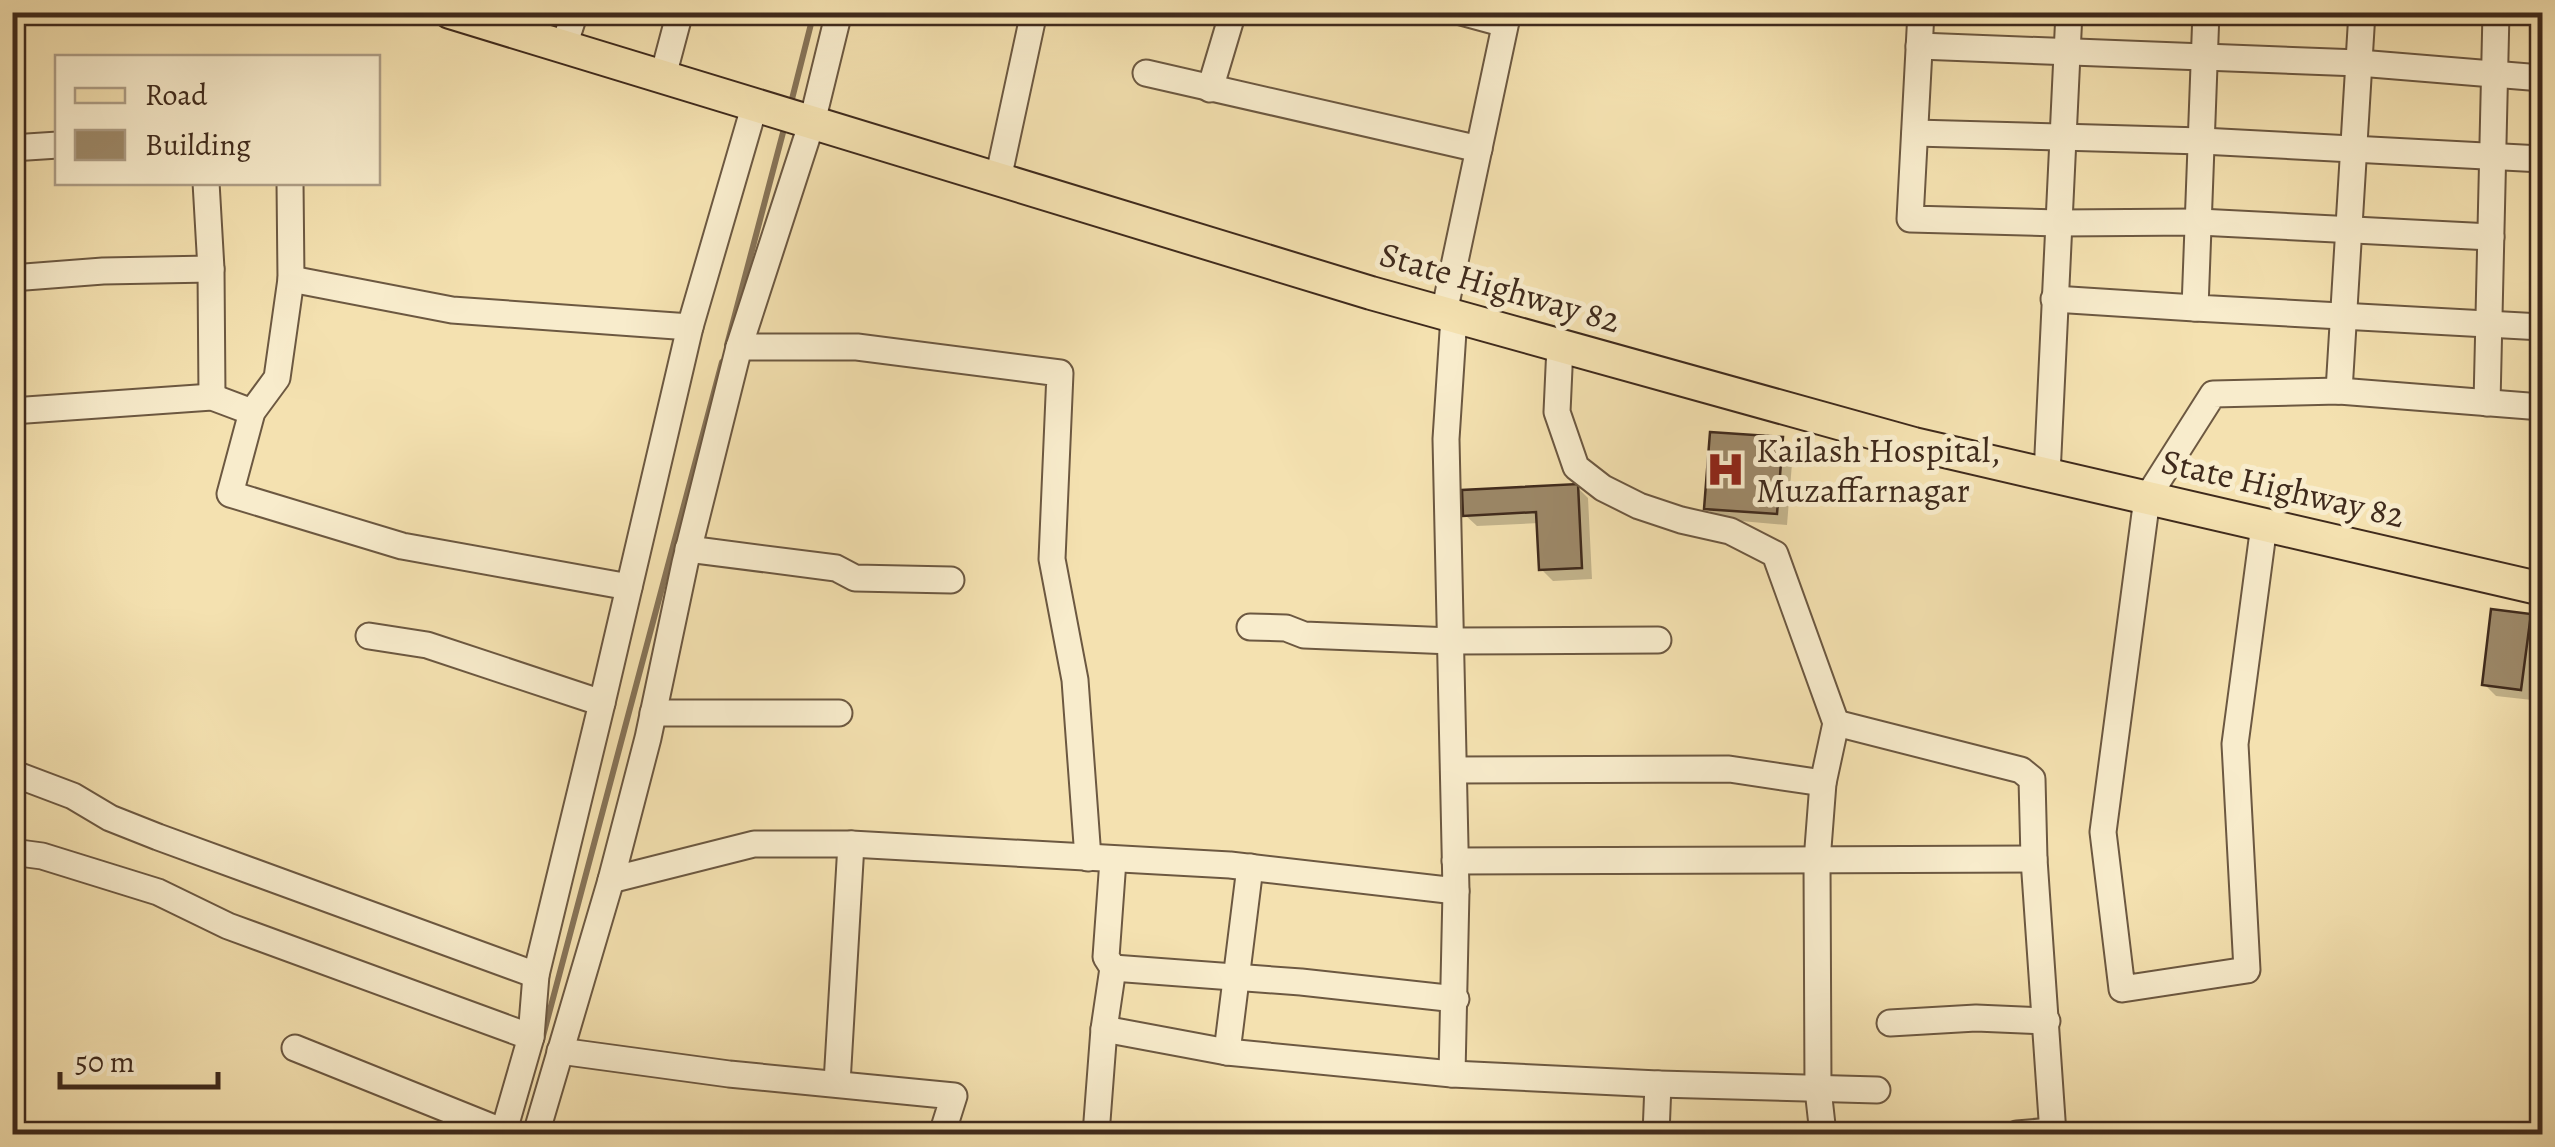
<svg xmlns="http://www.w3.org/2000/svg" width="2555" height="1147" viewBox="0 0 2555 1147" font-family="Alegreya,serif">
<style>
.shadow{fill:#0003}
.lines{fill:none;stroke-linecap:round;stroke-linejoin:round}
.stream{stroke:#867357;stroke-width:6}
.building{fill:#9d8969;stroke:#3f2a1c;stroke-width:2.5}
.minor-casing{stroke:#6c5841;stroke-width:29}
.major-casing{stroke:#3f2a1c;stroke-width:36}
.minor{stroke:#f8eccc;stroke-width:25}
.major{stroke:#f4e1b0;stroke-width:32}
.labels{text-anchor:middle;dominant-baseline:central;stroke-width:10;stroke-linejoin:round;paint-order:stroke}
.street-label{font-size:35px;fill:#3f2a1c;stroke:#f8eccc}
.poi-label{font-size:35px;fill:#3f2a1c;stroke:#f8eccc;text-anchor:start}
</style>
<rect width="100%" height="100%" fill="#f4e1b0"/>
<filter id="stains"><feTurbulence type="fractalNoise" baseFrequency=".002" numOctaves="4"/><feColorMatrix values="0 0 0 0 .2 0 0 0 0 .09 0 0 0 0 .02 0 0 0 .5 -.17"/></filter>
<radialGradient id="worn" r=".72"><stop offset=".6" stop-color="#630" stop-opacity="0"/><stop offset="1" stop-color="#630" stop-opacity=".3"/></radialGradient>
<g class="shadow">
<polygon points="1782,440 1793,451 1787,525 1718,519 1706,508"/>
<polygon points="1577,487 1588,498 1592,579 1553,581 1541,569 1539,523 1477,526 1465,515"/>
<polygon points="2530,617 2541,628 2532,700 2496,696 2484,684"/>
</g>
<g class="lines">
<g class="stream">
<polyline points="791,103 814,12"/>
<polyline points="727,345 785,125"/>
<polyline points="543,1036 722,362"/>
</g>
</g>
<g class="building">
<polygon points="1710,432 1783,437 1777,514 1704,509"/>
<polygon points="1578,484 1582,568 1539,570 1536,512 1463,516 1462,490"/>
<polygon points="2491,609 2531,614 2521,690 2482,685"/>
</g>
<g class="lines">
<defs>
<g id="minor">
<polyline points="839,12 812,122 739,347 685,563 648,738 611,880 754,844 851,844 1230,865 1456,891 1446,439 1454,316"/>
<polyline points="1461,12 1505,24"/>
<polyline points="1921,12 1910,219 2058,223 2199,222 2491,237"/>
<polyline points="2206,12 2195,308 2542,327"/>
<polyline points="564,46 575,12"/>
<polyline points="1919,46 2359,63 2542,78"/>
<polyline points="1146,73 1479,149"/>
<polyline points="663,76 680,12"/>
<polyline points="1210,89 1233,12"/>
<polyline points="1915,133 2202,141 2542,159"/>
<polyline points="12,148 58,145"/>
<polyline points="998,179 1034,12"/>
<polyline points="206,182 211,269 212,397"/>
<polyline points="290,182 291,279 277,378 252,412 230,494 402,546 629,587"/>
<polyline points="12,278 103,271 211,269"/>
<polyline points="291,279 452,310 690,327 755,104"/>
<polyline points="2054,299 2195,308"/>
<polyline points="1444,313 1508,12"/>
<polyline points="1560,346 1557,412 1576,467 1603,488 1639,506 1681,520 1730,531 1775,554 1836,723 1823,783 1817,861 1818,1089 1823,1134"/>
<polyline points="739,347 857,347 1060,373 1052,559 1075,680 1088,858"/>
<polyline points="2339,391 2362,12"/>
<polyline points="2487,403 2496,12"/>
<polyline points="12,411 212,397 252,412"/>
<polyline points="2047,475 2069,12"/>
<polyline points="2264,525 2235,744 2247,970 2122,989 2103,832 2147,498 2213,394 2339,391 2542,407"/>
<polyline points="688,549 836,568 855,578 951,580"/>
<polyline points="1250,627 1286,628 1304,635 1452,641 1658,640"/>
<polyline points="369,636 427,645 602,703 536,975 531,1037 503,1134"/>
<polyline points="602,703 690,327"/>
<polyline points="653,713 839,713"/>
<polyline points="1836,723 2021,770 2032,779 2034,859 2053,1134"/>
<polyline points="1454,770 1729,769 1823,783"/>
<polyline points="12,773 73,796 110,818 158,837 536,975"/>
<polyline points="12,852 42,856 158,892 228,926 531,1037"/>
<polyline points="1455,861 2034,859"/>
<polyline points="1250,867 1227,1052 1452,1074 1456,891"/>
<polyline points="1113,968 1301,982 1456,999"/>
<polyline points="1890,1023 1976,1018 2047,1021"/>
<polyline points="1104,1029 1227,1052"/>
<polyline points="295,1048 504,1132"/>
<polyline points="560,1051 729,1074 954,1096 942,1134"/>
<polyline points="1452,1074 1658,1084 1877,1090"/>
<polyline points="837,1083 851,844"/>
<polyline points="536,1134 611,880"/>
<polyline points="1096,1134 1104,1029 1113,968 1106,957 1113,860"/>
<polyline points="1656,1134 1658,1084"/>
<polyline points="2017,1134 2051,1131"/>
</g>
<polyline id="major" points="450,12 1371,293 1914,444 2542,589"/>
</defs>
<use href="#minor" class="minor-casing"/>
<use href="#major" class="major-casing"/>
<use href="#minor" class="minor"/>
<use href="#major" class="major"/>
</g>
<defs>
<symbol id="hospital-bare" viewBox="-9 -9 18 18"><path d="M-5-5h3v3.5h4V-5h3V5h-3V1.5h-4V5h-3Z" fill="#8f2418" stroke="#f8eccc" stroke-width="2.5" paint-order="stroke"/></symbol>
</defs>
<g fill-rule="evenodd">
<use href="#hospital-bare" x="1698" y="442" width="55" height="55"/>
</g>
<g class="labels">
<g class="street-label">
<text transform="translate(1500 287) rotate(16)">State Highway 82</text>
<text transform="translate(2283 488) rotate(13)">State Highway 82</text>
</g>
<g class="poi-label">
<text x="1756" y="450">Kailash Hospital,<tspan x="1756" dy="40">Muzaffarnagar</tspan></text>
</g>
</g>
<rect width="2555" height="1147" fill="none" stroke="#f4e1b0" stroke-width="50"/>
<rect x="15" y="15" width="2525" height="1117" fill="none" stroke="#3f2a1c" stroke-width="5"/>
<rect x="25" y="25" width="2505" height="1097" fill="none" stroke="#3f2a1c" stroke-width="2.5"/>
<rect x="55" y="55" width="325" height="130" fill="#f8eccc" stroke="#ae9e86" stroke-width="2.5"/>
<rect x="75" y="88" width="50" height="15" fill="#f4e1b0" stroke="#ae9e86" stroke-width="2.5"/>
<text x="145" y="105" font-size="30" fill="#3f2a1c">Road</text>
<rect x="75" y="130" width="50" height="30" fill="#9d8969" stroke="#ae9e86" stroke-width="2.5"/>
<text x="145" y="155" font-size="30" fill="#3f2a1c">Building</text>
<path d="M60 1072v15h158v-15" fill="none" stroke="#3f2a1c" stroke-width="5"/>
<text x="75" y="1072" font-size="30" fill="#3f2a1c" stroke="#f8eccc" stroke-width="8" paint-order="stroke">50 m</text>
<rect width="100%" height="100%" filter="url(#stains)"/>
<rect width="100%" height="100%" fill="url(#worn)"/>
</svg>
